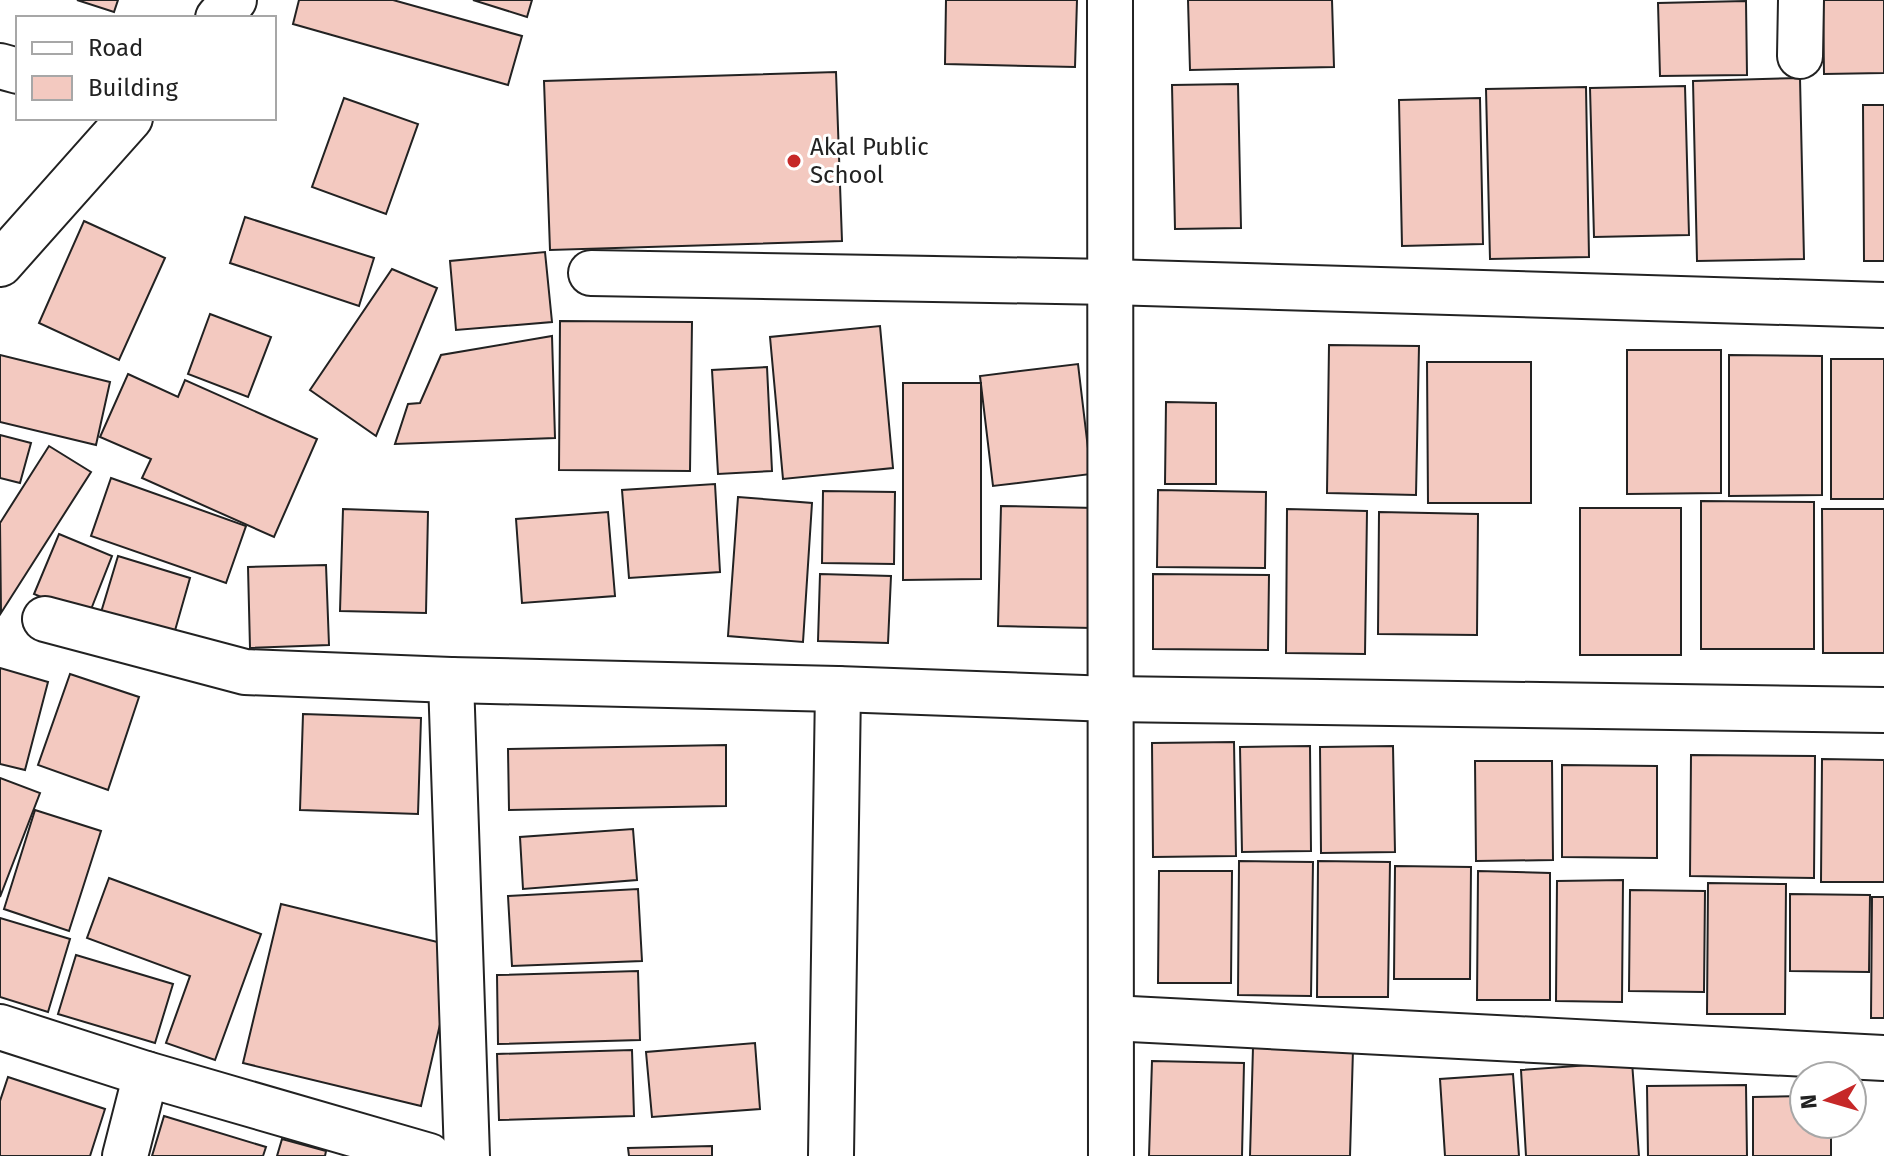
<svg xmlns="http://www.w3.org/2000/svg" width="1884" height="1156" viewBox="0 0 1884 1156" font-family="'Fira Sans',sans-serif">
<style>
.building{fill:#f3c9c0;stroke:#222;stroke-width:2}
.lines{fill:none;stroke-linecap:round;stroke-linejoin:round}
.minor-casing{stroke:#222;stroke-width:48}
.minor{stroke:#fff;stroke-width:44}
.poi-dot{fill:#c62828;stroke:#fff;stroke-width:3}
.labels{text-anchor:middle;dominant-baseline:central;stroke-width:6;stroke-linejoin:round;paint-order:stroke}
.poi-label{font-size:24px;fill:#222;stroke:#fff;text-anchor:start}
</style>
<rect width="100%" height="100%" fill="#fff"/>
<g class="building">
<polygon points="77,0 118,0 114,12"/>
<polygon points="299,0 393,0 522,36 508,85 293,24"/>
<polygon points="473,0 532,0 527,17"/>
<polygon points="946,0 1077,0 1075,67 945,64"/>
<polygon points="1188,0 1332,0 1334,67 1190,70"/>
<polygon points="1823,0 1884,0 1884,73 1824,74"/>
<polygon points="1746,1 1747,75 1660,76 1658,3"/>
<polygon points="836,72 842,241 550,250 544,81"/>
<polygon points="1800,78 1804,259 1697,261 1693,81"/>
<polygon points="1238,84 1241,228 1175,229 1172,85"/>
<polygon points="1685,86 1689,235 1594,237 1590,88"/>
<polygon points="1586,87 1589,257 1490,259 1486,89"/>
<polygon points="344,98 418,124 386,214 312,187"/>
<polygon points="1480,98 1483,244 1402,246 1399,100"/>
<polygon points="1863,105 1884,105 1884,261 1864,261"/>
<polygon points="245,217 374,258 359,306 230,263"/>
<polygon points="84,221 165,258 119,360 39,323"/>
<polygon points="545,252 552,322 456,330 450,261"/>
<polygon points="392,269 437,288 376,436 310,390"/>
<polygon points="210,314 271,337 248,397 188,374"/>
<polygon points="560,321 692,322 690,471 559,470"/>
<polygon points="880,326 893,468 783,479 770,337"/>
<polygon points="552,336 555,438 395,444 408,404 420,403 441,355"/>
<polygon points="1329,345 1419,346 1416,495 1327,493"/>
<polygon points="1627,350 1721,350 1721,493 1627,494"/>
<polygon points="0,355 110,382 96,445 0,422"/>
<polygon points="1729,355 1822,356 1822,495 1729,496"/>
<rect x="1831" y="359" width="53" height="140"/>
<polygon points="1427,362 1531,362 1531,503 1428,503"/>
<polygon points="1078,364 1091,474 993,486 980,376"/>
<polygon points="767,367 772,471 718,474 712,370"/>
<polygon points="128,374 178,397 185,380 317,439 274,537 142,478 151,459 100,437"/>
<polygon points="903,383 981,383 981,579 903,580"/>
<polygon points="1166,402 1216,403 1216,484 1165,484"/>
<polygon points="0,435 31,443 20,483 0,478"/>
<polygon points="49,446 91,472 1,613 0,523"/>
<polygon points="111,478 246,526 226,583 91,536"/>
<polygon points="715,484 720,572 629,578 622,490"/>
<polygon points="1158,490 1266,492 1265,568 1157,567"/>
<polygon points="823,491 895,492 894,564 822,563"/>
<polygon points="738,497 812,503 803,642 728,636"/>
<polygon points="1701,501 1814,502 1814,649 1701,649"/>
<polygon points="1001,506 1095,508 1092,628 998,626"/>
<rect x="1580" y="508" width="101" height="147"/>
<polygon points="343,509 428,512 426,613 340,611"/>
<polygon points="1287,509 1367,511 1365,654 1286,653"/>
<polygon points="1822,509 1884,509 1884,653 1823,653"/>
<polygon points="608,512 615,596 522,603 516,519"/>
<polygon points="1379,512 1478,514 1477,635 1378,634"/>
<polygon points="59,534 112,556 88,617 34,594"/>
<polygon points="118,556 190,578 172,641 99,619"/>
<polygon points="326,565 329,645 250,648 248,567"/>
<polygon points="820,574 891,576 888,643 818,641"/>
<polygon points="1153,574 1269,575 1268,650 1153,649"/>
<polygon points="0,668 48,682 25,770 0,764"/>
<polygon points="70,674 139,697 108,790 38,765"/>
<polygon points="303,714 421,718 418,814 300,810"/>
<polygon points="1234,742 1236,856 1153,857 1152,743"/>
<polygon points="726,745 726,806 509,810 508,749"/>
<polygon points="1310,746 1311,851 1242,852 1240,747"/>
<polygon points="1393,746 1395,852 1321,853 1320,747"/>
<polygon points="1691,755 1815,756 1814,878 1690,876"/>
<polygon points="1822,759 1884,760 1884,882 1821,882"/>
<polygon points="1475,761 1552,761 1553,860 1476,861"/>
<polygon points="1562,765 1657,766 1657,858 1562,857"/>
<polygon points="0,778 40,793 0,897"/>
<polygon points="35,810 101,831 69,931 4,909"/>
<polygon points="633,829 637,880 523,889 520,837"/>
<polygon points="1239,861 1313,862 1311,996 1238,995"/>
<polygon points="1318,861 1390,862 1388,997 1317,997"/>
<polygon points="1395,866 1471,867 1470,979 1394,979"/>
<polygon points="1159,871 1232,871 1231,983 1158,983"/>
<polygon points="1478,871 1550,873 1550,1000 1477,1000"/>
<polygon points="109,878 261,934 215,1060 166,1043 190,976 87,938"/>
<polygon points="1623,880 1622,1002 1556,1001 1557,881"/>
<polygon points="1708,883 1786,884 1785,1014 1707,1014"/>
<polygon points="638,889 642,961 512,966 508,896"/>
<polygon points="1630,890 1705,891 1704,992 1629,991"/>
<polygon points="1790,894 1870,895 1869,972 1790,971"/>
<polygon points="1872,897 1884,897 1884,1018 1871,1018"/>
<polygon points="281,904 458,947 421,1106 243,1063"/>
<polygon points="0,918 70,939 48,1012 0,997"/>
<polygon points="76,955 173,984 155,1043 58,1014"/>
<polygon points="638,971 640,1040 498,1044 497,975"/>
<polygon points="755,1043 760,1109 652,1117 646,1052"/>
<polygon points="1253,1047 1353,1049 1350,1156 1250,1156"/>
<polygon points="632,1050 634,1116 499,1120 497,1054"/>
<polygon points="1152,1061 1244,1063 1242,1156 1149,1156"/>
<polygon points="1632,1062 1639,1156 1526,1156 1521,1070"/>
<polygon points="1513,1074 1519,1156 1445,1156 1440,1079"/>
<polygon points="8,1077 105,1109 90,1156 0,1156 0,1101"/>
<polygon points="1746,1085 1747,1156 1648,1156 1647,1086"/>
<polygon points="1804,1096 1804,1124 1831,1124 1831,1156 1753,1156 1753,1097"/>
<polygon points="164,1116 266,1147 263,1156 152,1156"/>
<polygon points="282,1139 326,1151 325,1156 277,1156"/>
<polygon points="712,1146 712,1156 629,1156 628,1148"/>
</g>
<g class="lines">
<defs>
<g id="minor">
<polyline points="1110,0 1111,1156"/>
<polyline points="218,18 234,0"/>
<polyline points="1800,56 1801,0"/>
<polyline points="0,66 18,71"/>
<polyline points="0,264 130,118"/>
<polyline points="591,273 1110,282 1884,305"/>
<polyline points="45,619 245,672 451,680 838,689 1111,699 1884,710"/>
<polyline points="451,680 467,1156"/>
<polyline points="1111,1018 1884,1058"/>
<polyline points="0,1027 146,1074 429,1156"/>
<polyline points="125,1156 146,1074"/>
<polyline points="831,1156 838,689"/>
</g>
</defs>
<use href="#minor" class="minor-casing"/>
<use href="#minor" class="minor"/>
</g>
<circle class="poi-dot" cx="794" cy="161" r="8"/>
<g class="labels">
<g class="poi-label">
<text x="810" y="147">Akal Public<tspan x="810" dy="28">School</tspan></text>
</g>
</g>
<rect x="16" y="16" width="260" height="104" fill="#ffffff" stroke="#a7a7a7" stroke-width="2"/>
<rect x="32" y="42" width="40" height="12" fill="#ffffff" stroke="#a7a7a7" stroke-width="2"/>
<text x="88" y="56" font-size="24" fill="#222222">Road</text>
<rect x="32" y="76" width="40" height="24" fill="#f3c9c0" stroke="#a7a7a7" stroke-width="2"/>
<text x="88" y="96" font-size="24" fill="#222222">Building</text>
<g transform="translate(1828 1100) rotate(265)"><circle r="38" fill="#ffffff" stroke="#a7a7a7" stroke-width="2"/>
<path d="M0-6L14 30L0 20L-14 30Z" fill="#c62828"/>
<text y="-12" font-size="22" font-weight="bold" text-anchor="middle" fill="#222222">N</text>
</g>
</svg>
